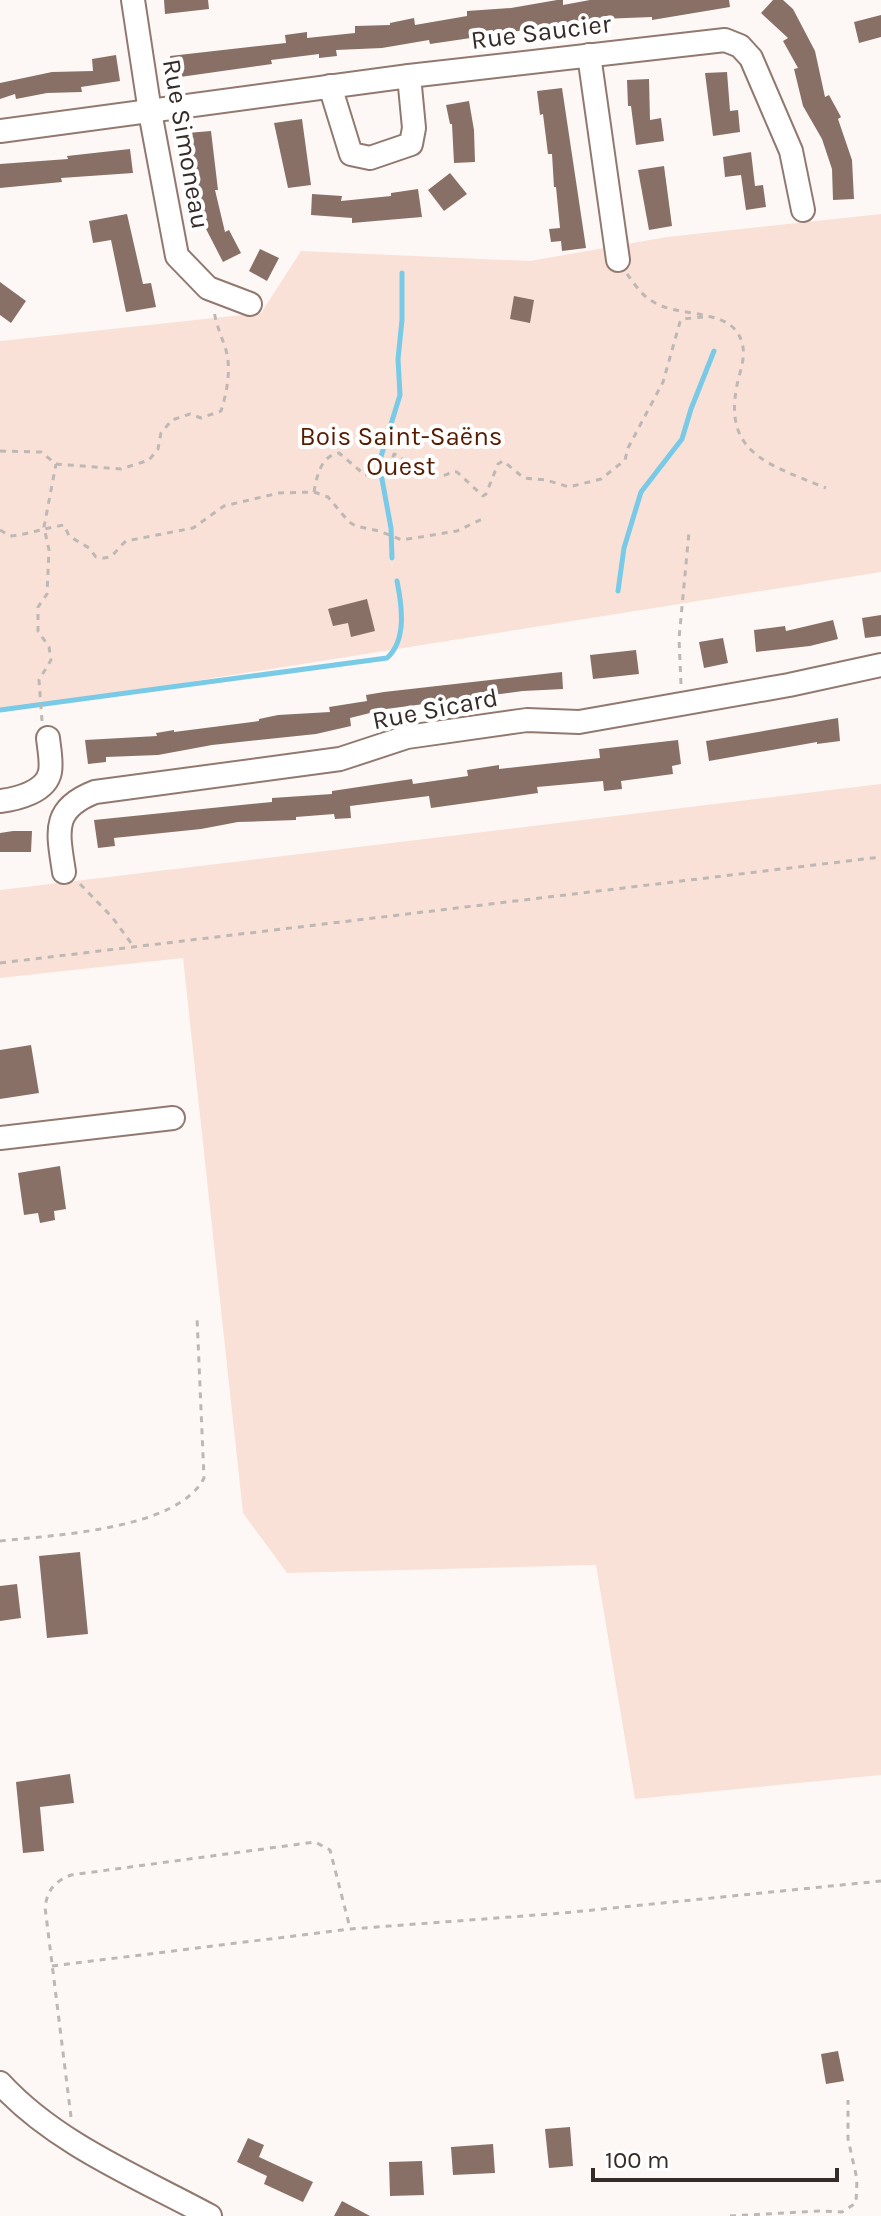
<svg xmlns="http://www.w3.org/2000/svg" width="881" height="2216" viewBox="0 0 881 2216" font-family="Karla,sans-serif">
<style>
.green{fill:#fae1d7}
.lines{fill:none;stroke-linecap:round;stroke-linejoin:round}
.stream{stroke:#78cae7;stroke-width:5}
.building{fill:#887067}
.minor-casing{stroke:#917970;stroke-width:26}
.path{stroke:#beb8b4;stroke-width:3;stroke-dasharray:6 6;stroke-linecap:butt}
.minor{stroke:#fff;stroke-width:22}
.labels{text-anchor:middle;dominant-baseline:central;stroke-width:8;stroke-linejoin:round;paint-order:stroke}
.street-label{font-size:26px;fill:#352b27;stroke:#fff}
.park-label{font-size:26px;fill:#571c00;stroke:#fff}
</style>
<rect width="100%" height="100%" fill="#fdf8f5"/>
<g class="green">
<polygon points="881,214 881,572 0,712 0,341 261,313 301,251 530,261 667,237"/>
<polygon points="881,784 881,1775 635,1799 596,1565 287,1573 243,1513 183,958 0,978 0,890"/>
</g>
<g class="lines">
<g class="stream">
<polyline points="392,558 391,528 379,463 400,395 398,359 402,320 402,273"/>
<polyline points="618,591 624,548 641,492 682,439 691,409 714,351"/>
<path d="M 0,710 L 387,658 C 407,640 402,606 397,581"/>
</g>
</g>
<g class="building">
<polygon points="164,0 208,0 209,9 165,14"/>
<polygon points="557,0 563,0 563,5 590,0 729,0 730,7 652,20 652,17 601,19 430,44 429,40 382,48 336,50 337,56 319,58 319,54 271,60 272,64 173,78 170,56 286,43 285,35 307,32 307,38 355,33 355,26 390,25 390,23 414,18 415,25 467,16 467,11 511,8"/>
<polygon points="773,0 783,0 793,9 815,51 825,97 829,95 841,117 838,119 852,160 854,199 833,200 832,169 822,139 803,106 794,69 798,68 783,41 788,38 761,13"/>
<polygon points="881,15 881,37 859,43 854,22"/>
<polygon points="116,55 120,81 81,87 82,92 47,93 16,99 15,94 0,99 0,83 52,72 93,71 92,59"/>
<polygon points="727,72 730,111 738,110 740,132 713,136 705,73"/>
<polygon points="649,79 650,120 661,118 664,141 636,145 631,106 628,106 627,80"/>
<polygon points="562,88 586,248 562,251 561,241 551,242 549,229 560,228 556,187 554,187 552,154 548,154 543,114 540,115 537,91"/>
<polygon points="469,101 474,130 475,162 454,163 452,124 450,124 446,105"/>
<polygon points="302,119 311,185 288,188 274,123"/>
<polygon points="211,131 218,190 215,190 225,232 229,230 241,253 223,262 205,227 201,228 196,207 199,206 192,157 189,158 187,133"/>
<polygon points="130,149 133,173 61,178 62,182 0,188 0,164 68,159 67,156"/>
<polygon points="751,152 755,186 763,185 766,207 746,210 741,175 725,177 723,157"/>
<polygon points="664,166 672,226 649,230 638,170"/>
<polygon points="450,173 467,194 444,211 428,190"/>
<polygon points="418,189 422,217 352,223 352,218 311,215 312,194 342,196 341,201 391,196 391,193"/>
<polygon points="127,214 143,284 151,283 156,307 126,312 111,240 93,243 89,221"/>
<polygon points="260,249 279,258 267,281 249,271"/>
<polygon points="0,282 26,301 11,323 0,315"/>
<polygon points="514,296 534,300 530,323 510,319"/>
<polygon points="367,599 375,631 351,637 348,623 333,626 328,609"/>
<polygon points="881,615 881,636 865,638 862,618"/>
<polygon points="833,620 838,639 810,646 756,652 754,630 785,626 786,631"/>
<polygon points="723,638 728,663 704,668 699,642"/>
<polygon points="636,650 639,674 593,679 590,655"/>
<polygon points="562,672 563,689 523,691 386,709 350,718 351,726 316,734 212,745 158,755 106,757 106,762 88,764 85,740 157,736 156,733 174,730 174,732 259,721 259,719 278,715 330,712 329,707 367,701 366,695 384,692"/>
<polygon points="838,718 840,741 817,744 817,742 709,761 706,741"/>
<polygon points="678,740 681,764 672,766 673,774 621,781 622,789 604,791 603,781 537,787 538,793 431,808 429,796 350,806 351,818 335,819 334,814 296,817 296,820 238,822 201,829 114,838 115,846 98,848 94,820 272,802 272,798 332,794 332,791 412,779 413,784 468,776 467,770 499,765 499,769 600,758 599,749"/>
<polygon points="13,831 32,831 31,852 0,852 0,833"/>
<polygon points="31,1045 39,1093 0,1099 0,1050"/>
<polygon points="60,1166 66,1209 54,1211 55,1220 40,1223 38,1213 24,1215 18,1173"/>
<polygon points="80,1552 88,1634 47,1638 39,1556"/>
<polygon points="17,1584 21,1618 0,1621 0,1586"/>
<polygon points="70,1774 74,1803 40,1807 44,1851 23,1853 16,1782"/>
<polygon points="838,2051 844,2081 826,2084 821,2054"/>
<polygon points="570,2127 573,2166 549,2168 545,2129"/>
<polygon points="248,2138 264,2145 259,2157 313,2182 303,2202 264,2184 267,2176 237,2162"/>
<polygon points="493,2144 495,2173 453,2175 451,2147"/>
<polygon points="422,2161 424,2195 390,2196 389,2162"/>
<polygon points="342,2201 370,2216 334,2216"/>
</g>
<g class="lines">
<defs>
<g id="minor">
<polyline points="133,0 150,112 177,256 208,288 250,304"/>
<polyline points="589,55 618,260"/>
<polyline points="330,86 351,154 370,158 411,144 414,128 409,76"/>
<polyline points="0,131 409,76 725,40 740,46 751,58 791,151 803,210"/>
<path d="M 0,801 C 17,799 46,792 50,772 C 52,762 49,748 48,738"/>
<path d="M 64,872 C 58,832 51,809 95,792 L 340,759 L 407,737 L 527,720 L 579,722 L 789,685 L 881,665"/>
<polyline points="0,1138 173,1118"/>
<path d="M 0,2083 C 56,2144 138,2177 210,2216"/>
</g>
</defs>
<use href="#minor" class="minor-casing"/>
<g class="path">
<path d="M 627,274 C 634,283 641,295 652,301 C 675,317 721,309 737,332 C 746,345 744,359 740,373 C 718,452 765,463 826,488"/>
<path d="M 0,451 L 41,452 L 56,464 L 121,469 L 149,460 L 158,449 L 161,433 L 172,420 L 190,414 L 201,418 L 221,411 C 227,392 232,367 225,347 C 221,335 216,324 214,311"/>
<path d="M 314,492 C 317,475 321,456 339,453 L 365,475 L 389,468 L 394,454 C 404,458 406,465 414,470 C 418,473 434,475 439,476 C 447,476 450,471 457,472 L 483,496 L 486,494 L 498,464 L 503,461 L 524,478 L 546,480 L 569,487 L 601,479 L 625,460 L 628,448 L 663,382 L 680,322 L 682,319 L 703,317"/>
<path d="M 0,530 L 10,536 C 29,534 45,528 64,525 L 69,536 L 89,548 L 96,557 C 114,561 114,551 126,541 L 193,528 L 224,506 L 279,493 L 314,492 L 328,497 L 349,522 L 356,526 L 379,531 L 402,540 L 457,531 L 482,519"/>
<polyline points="681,684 679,639 689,532"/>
<polyline points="42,721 39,680 51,660 49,647 38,631 38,607 47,594 49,550 44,527 56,464"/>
<polyline points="80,884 112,917 134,947"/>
<polyline points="0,963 881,857"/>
<path d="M 0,1541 C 53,1535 178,1530 204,1478 L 197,1317"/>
<polyline points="52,1966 350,1929 563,1913 881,1881"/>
<path d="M 71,2117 L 45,1907 C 48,1889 54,1882 71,1875 L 315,1842 L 330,1850 L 350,1928"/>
<polyline points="730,2216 819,2211 842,2212 856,2203 857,2179 848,2139 848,2100"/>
</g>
<use href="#minor" class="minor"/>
</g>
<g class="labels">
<g class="street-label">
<text transform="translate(541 32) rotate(-7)">Rue Saucier</text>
<text transform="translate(186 144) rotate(80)">Rue Simoneau</text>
<text transform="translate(435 709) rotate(-11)">Rue Sicard</text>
</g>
<g class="park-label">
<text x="401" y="436">Bois Saint-Saëns<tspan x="401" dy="30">Ouest</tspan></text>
</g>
</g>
<path d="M593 2168v12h244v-12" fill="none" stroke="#352b27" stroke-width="4"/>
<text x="605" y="2168" font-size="24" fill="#352b27" stroke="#ffffff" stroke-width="6" paint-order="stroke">100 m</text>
</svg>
